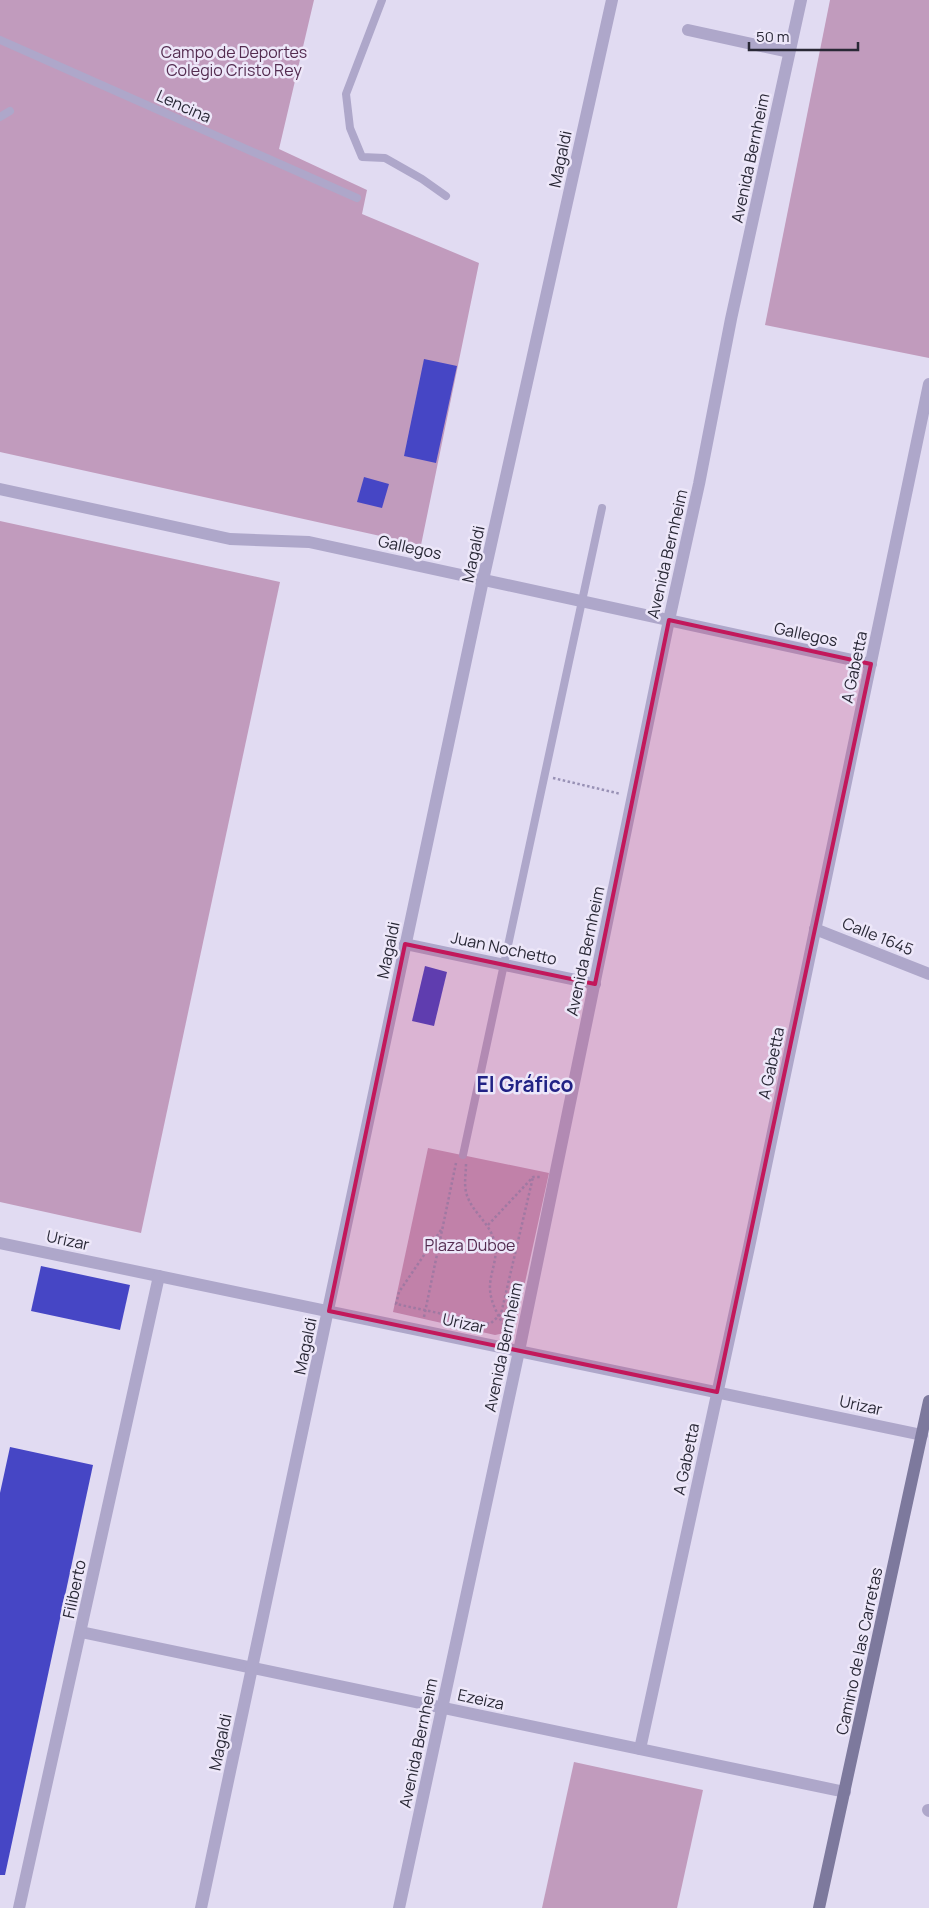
<svg xmlns="http://www.w3.org/2000/svg" width="929" height="1908" viewBox="0 0 929 1908" font-family="Manrope,sans-serif">
<style>
.green{fill:#c19bbd}
.building{fill:#4646c5}
.lines{fill:none;stroke-linecap:round;stroke-linejoin:round}
.path{stroke:#9891b5;stroke-width:2.5;stroke-dasharray:2.5 2.5;stroke-linecap:butt}
.lane{stroke:#aea7ca;stroke-width:8}
.street{stroke:#aea7ca;stroke-width:12}
.secondary{stroke:#7d799d;stroke-width:12}
.marked{fill:#c2185b;fill-opacity:0.2;stroke:#c2185b;stroke-width:4;stroke-linejoin:round}
.labels{text-anchor:middle;dominant-baseline:central;stroke-width:5;stroke-linejoin:round;paint-order:stroke}
.park-label{font-size:16px;fill:#542c50;stroke:#ede7f9}
.street-label{font-size:16px;fill:#292836;stroke:#ede7f9}
.district-label{font-size:21px;font-weight:bold;fill:#212285;stroke:#ede7f9}
</style>
<rect width="100%" height="100%" fill="#e1dbf2"/>
<g class="green">
<polygon points="0,0 314,0 279,149 367,190 362,214 479,263 421,545 0,452"/>
<polygon points="830,0 929,0 929,358 765,325"/>
<polygon points="0,521 280,582 141,1233 0,1202"/>
<path d="M 428,1148 L 549,1173 L 517,1319 C 512,1330 507,1333 495,1335 L 393,1312 Z"/>
<polygon points="574,1762 703,1790 677,1908 542,1908"/>
</g>
<g class="building">
<polygon points="424,359 457,366 436,463 404,456"/>
<polygon points="364,477 389,484 382,508 357,502"/>
<polygon points="425,966 447,972 434,1026 412,1021"/>
<polygon points="41,1266 130,1285 120,1330 31,1311"/>
<polygon points="10,1447 93,1465 5,1875 0,1875 0,1493"/>
</g>
<g class="lines">
<g class="path">
<polyline points="553,778 621,794"/>
<path d="M 466,1164 C 466,1175 463,1187 468,1198 C 474,1213 489,1223 494,1240 C 499,1257 491,1269 490,1285 C 489,1303 501,1320 509,1334"/>
<polyline points="488,1225 533,1177 541,1177"/>
<polyline points="441,1230 399,1292 396,1304 490,1324 501,1314 533,1177"/>
<polyline points="424,1317 456,1163"/>
</g>
<g class="lane">
<polyline points="382,0 346,94 350,128 362,157 385,158 422,179 446,196"/>
<polyline points="0,40 357,198"/>
<polyline points="0,117 10,111"/>
<polyline points="463,1155 602,508"/>
</g>
<g class="street">
<polyline points="688,30 789,52"/>
<polyline points="0,489 230,539 309,542 871,664"/>
<polyline points="815,929 929,974"/>
<polyline points="405,944 595,984"/>
<polyline points="0,1243 922,1435"/>
<polyline points="81,1632 845,1792"/>
<polyline points="640,1749 749,1247 929,384"/>
<polyline points="928,1810 929,1811"/>
<polyline points="19,1908 159,1276"/>
<polyline points="201,1908 483,580 612,0"/>
<polyline points="399,1908 519,1351 669,620 699,484 731,319 801,0"/>
</g>
<polyline class="secondary" points="819,1908 929,1401"/>
</g>
<path class="marked" d="M 669,620 L 871,664 L 717,1392 L 329,1311 L 405,944 L 595,984 Z"/>
<g class="labels">
<g class="park-label">
<text x="234" y="52">Campo de Deportes<tspan x="234" dy="18">Colegio Cristo Rey</tspan></text>
<text x="470" y="1245">Plaza Duboe</text>
</g>
<g class="street-label">
<text transform="translate(184 106) rotate(24)">Lencina</text>
<text transform="translate(750 158) rotate(-78)">Avenida Bernheim</text>
<text transform="translate(560 159) rotate(-78)">Magaldi</text>
<text transform="translate(410 547) rotate(12)">Gallegos</text>
<text transform="translate(473 554) rotate(-78)">Magaldi</text>
<text transform="translate(667 554) rotate(-77)">Avenida Bernheim</text>
<text transform="translate(806 634) rotate(12)">Gallegos</text>
<text transform="translate(854 667) rotate(-78)">A Gabetta</text>
<text transform="translate(878 936) rotate(22)">Calle 1645</text>
<text transform="translate(504 948) rotate(12)">Juan Nochetto</text>
<text transform="translate(388 950) rotate(-78)">Magaldi</text>
<text transform="translate(585 951) rotate(-78)">Avenida Bernheim</text>
<text transform="translate(771 1063) rotate(-78)">A Gabetta</text>
<text transform="translate(68 1240) rotate(12)">Urizar</text>
<text transform="translate(464 1323) rotate(12)">Urizar</text>
<text transform="translate(305 1346) rotate(-78)">Magaldi</text>
<text transform="translate(503 1347) rotate(-78)">Avenida Bernheim</text>
<text transform="translate(861 1405) rotate(12)">Urizar</text>
<text transform="translate(686 1459) rotate(-78)">A Gabetta</text>
<text transform="translate(74 1589) rotate(-78)">Filiberto</text>
<text transform="translate(859 1651) rotate(-78)">Camino de las Carretas</text>
<text transform="translate(481 1699) rotate(12)">Ezeiza</text>
<text transform="translate(220 1742) rotate(-78)">Magaldi</text>
<text transform="translate(418 1743) rotate(-78)">Avenida Bernheim</text>
</g>
<g class="district-label">
<text x="525" y="1084">El Gráfico</text>
</g>
</g>
<path d="M749 42v8h109v-8" fill="none" stroke="#292836" stroke-width="2.5"/>
<text x="756" y="42" font-size="15" fill="#292836" stroke="#ede7f9" stroke-width="4" paint-order="stroke">50 m</text>
</svg>
